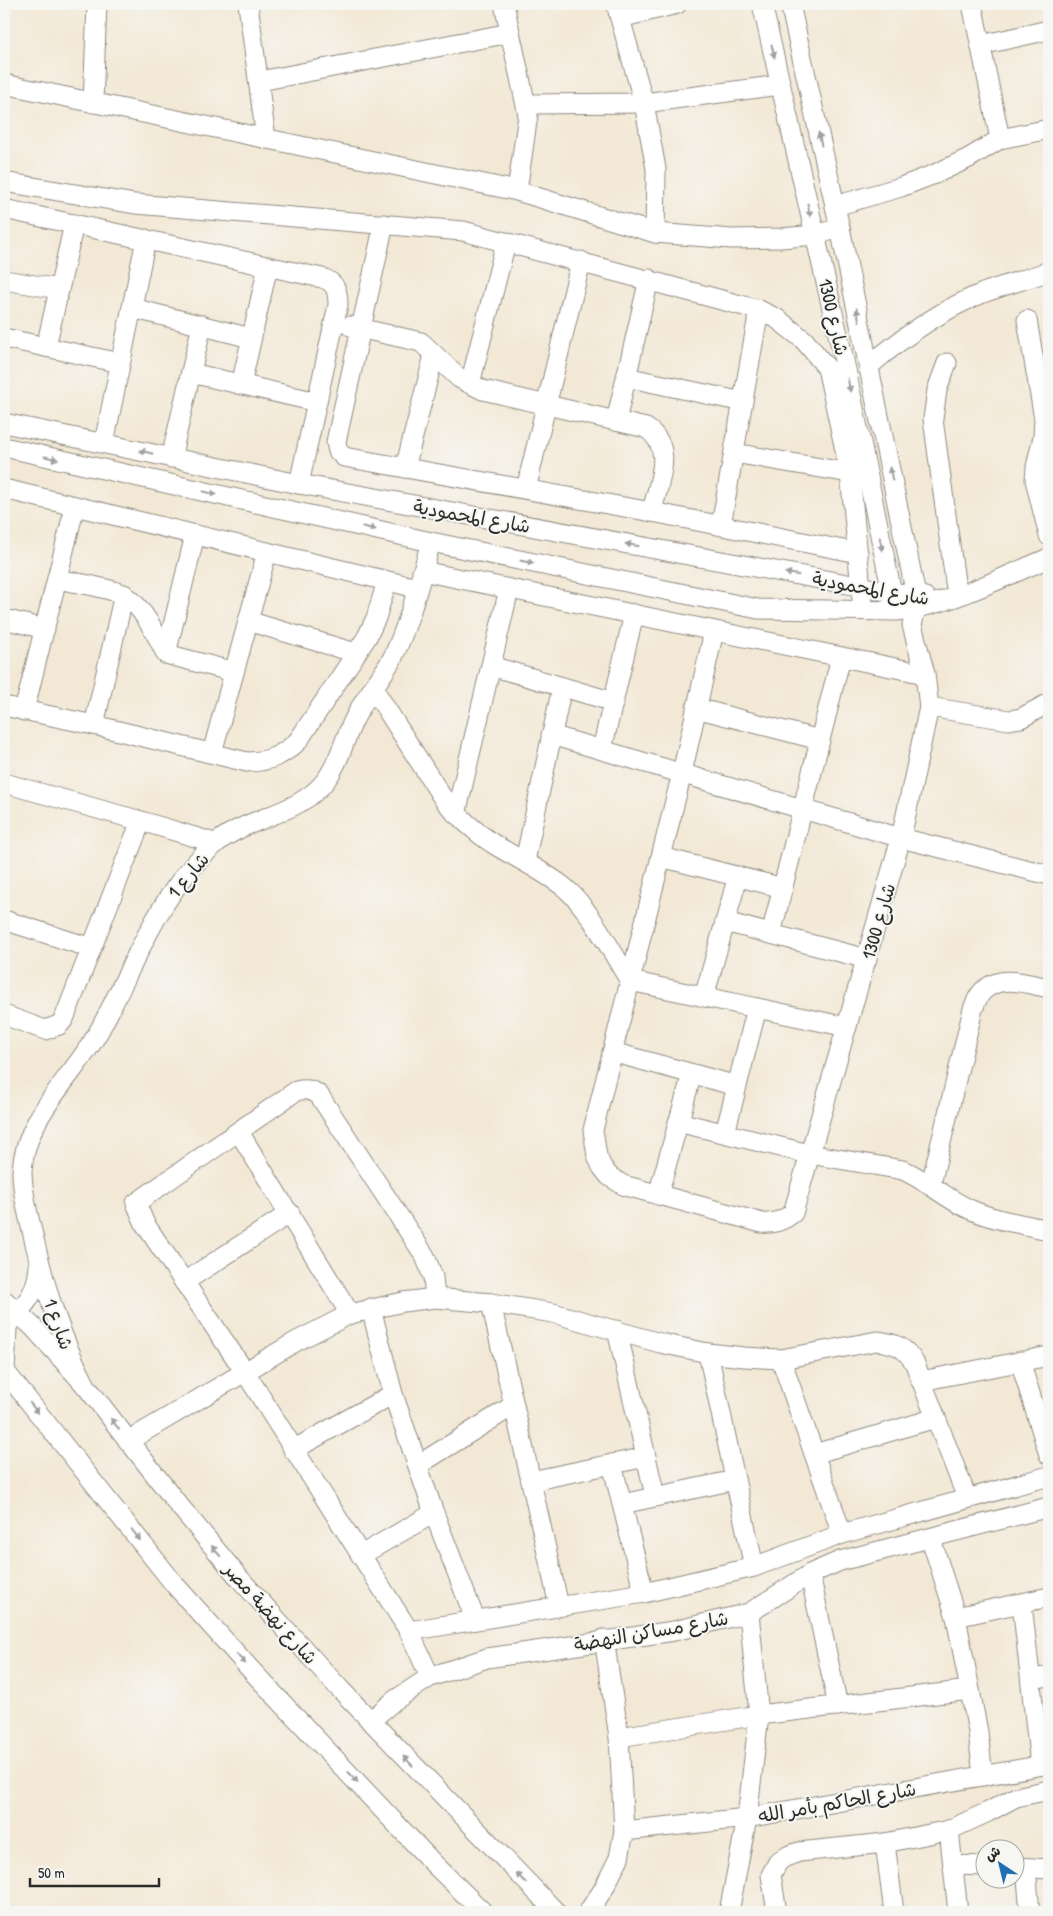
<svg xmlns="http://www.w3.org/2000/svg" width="1053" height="1916" viewBox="0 0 1053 1916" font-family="'Patrick Hand','Playpen Sans Arabic',sans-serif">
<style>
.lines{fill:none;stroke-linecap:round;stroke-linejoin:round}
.minor-casing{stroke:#8f8a80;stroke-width:21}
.minor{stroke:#fff;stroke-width:19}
.oneway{fill:#a0a0a0}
.labels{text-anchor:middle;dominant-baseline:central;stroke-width:4;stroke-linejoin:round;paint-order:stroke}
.street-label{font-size:19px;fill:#2b2b2b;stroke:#f6f6f2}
</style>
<rect width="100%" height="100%" fill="#f6f6f2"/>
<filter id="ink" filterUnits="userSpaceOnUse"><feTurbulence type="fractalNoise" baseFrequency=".02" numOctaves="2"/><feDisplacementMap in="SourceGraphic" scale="10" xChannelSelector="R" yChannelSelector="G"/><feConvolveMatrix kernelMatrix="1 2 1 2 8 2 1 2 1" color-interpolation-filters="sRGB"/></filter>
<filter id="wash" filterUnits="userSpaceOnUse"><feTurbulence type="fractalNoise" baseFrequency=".0096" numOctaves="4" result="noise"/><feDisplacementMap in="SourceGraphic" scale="20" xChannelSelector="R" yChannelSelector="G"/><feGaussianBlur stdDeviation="1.12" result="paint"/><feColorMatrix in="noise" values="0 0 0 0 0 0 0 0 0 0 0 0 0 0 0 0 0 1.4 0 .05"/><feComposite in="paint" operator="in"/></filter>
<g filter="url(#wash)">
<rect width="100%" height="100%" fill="#f3e8d5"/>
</g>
<g filter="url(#ink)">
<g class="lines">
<defs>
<g id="minor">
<polyline points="248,4 266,139"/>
<polyline points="504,4 528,115 517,191"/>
<polyline points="616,4 644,103 656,169 655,233"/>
<polyline points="762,4 845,365 894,603"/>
<polyline points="972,4 1000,139"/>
<polyline points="620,18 677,4"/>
<polyline points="981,45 1049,30"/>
<polyline points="260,81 510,33"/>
<polyline points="4,84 517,191 655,233 732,239 781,238 815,235 840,228"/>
<polyline points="93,103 97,4"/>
<polyline points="526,104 644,103 780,85"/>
<polyline points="4,182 135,204 463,231 759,310 776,318 804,340 827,368 850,473 863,610"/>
<polyline points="835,206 901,187 935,174 969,158 1000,139 1049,129"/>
<path d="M 4,209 L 322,278 C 336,282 338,292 338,305 L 299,484"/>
<polyline points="384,224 336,442 338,451 344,457 652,512 858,553"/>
<polyline points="4,280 59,289"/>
<polyline points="132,308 251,338"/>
<polyline points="1027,320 1044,419 1043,437 1036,467 1035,480 1049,536"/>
<path d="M 350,326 L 421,342 L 459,378 L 483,390 L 646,428 C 676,448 658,482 652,512"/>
<polyline points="4,338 120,363"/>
<polyline points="46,347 74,224"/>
<polyline points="947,363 937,390 933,419 957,596"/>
<path d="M 869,366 C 903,337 940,310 983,293 C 1005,285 1027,279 1049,271"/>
<polyline points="191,373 317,402"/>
<polyline points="626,377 743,402"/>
<polyline points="470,384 506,242"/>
<polyline points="241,385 268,266"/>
<polyline points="616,421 649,279"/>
<polyline points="4,423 299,484 891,592 925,597"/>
<polyline points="104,443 146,239"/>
<path d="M 4,447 L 431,542 L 758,609 L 897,611 C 950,605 1000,578 1049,558"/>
<polyline points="734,453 850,473"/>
<polyline points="171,458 202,325"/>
<polyline points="405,468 434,355"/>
<polyline points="4,489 417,588"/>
<polyline points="526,489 581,261"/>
<polyline points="721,525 759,310"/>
<polyline points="422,571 925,674"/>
<path d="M 57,579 C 76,583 105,587 122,594 C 139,601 158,637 166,654 L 234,672"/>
<polyline points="4,619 45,629"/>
<polyline points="248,621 356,653"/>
<polyline points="714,631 682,773 630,981 847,1027"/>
<polyline points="166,654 195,535"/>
<polyline points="491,666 614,702"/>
<path d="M 373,688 L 444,800 C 458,816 474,831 492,843 C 516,858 542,870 564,887 C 588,906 613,954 630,981 L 593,1130 L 597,1156 L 602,1167 L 609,1176 L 623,1185 L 762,1223 C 774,1224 783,1221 793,1213 L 901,838 L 929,707 L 925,674 L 912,625 L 916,609 L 916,595 L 840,228 L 790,4"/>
<path d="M 4,706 L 94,725 L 247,762 C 268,762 282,756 298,741 L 367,637 L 376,618 L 387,581"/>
<polyline points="929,707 1009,720 1021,718 1049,703"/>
<polyline points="696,708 820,740"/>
<polyline points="24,711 75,506"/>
<polyline points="94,725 124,594"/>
<polyline points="551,735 901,838 1049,875"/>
<polyline points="602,749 634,614"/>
<polyline points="212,753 267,552"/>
<polyline points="4,783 141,821 215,843"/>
<polyline points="456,814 509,589"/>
<polyline points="661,857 783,888"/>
<polyline points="525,861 562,687"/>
<polyline points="4,920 91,948"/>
<polyline points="725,922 867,959"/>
<polyline points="771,934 841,657"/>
<polyline points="704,997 738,876"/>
<polyline points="4,1015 45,1030 59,1025 64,1019 141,821"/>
<polyline points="612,1052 737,1086"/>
<path d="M 678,1122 L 809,1154 L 903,1170 C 926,1180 944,1197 967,1208 C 992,1220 1022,1224 1049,1230"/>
<polyline points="239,1132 350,1314"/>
<polyline points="725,1133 757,1008"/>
<path d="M 931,1184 L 973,1009 C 975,1004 978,996 982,992 C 1000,973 1027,984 1049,988"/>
<polyline points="658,1195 692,1074"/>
<polyline points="184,1282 290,1213"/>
<polyline points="4,1300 33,1327 86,1386 177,1503 240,1579 339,1688 556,1912"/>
<polyline points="491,1303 559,1606"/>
<polyline points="371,1308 393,1394 434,1513 475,1619"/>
<polyline points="617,1330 655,1496"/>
<polyline points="708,1353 754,1567"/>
<polyline points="781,1359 842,1534"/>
<polyline points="1020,1361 1049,1455"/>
<polyline points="4,1370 175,1585 252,1671 433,1863 483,1912"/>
<path d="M 5,1371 L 7,1328 C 10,1318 17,1313 23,1306 C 33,1296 38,1280 39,1266"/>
<polyline points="921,1381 1049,1356"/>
<path d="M 86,1386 C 59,1334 46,1291 33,1235 C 28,1214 22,1192 22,1171 C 25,1115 74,1077 99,1031 C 134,967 157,894 214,845 C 247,816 299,816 326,780 C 341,760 345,734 358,712 C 368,693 383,676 393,657 C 410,621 420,580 431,542"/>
<path d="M 128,1441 L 297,1341 L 350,1314 L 403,1302 L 435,1298 L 491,1303 L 553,1313 L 660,1343 L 708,1353 L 744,1357 L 781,1359 L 877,1341 C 895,1343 906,1347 915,1364 L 967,1498"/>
<polyline points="293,1450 393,1394"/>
<polyline points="814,1454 936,1418"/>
<polyline points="612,1464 644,1593"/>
<polyline points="418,1465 514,1405"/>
<polyline points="531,1481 646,1457"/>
<polyline points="622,1504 735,1480"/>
<polyline points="931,1539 956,1617"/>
<polyline points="361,1555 434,1513"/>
<polyline points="810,1574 838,1706"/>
<polyline points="1022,1604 1040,1765"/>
<polyline points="409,1631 644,1593 754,1567 842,1534 1049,1476"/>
<path d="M 430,1677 L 409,1631 L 245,1372 L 145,1224 L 136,1203 L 296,1091 C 305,1089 311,1089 319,1095 L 425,1256 L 433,1277 L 435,1298"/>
<polyline points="1032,1679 1049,1676"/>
<polyline points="370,1721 395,1700 430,1677 487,1658 674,1631 749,1613 810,1574 840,1561 1049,1507"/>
<polyline points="619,1737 759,1715 970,1690"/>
<polyline points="983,1776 978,1732 956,1617 1049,1597"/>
<polyline points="949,1830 958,1912"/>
<polyline points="624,1831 747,1818 1049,1764"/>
<polyline points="885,1843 894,1912"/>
<polyline points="953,1865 986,1866"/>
<polyline points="1016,1867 1049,1869"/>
<polyline points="1026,1868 1030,1912"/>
<polyline points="588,1912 603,1890 619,1858 624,1831 619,1737 604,1639"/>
<polyline points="729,1912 747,1818 759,1715 749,1613"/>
<polyline points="777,1912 771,1875 778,1862 785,1857 799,1852 885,1843 949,1830 988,1812 1016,1797 1049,1790"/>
</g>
</defs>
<use href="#minor" class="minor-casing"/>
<use href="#minor" class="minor"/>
</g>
<defs><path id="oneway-solid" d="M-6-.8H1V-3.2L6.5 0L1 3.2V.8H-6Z" transform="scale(1.25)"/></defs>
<g class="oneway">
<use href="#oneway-solid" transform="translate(773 51) rotate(77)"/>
<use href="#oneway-solid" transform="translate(820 139) rotate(-102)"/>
<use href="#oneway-solid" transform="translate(809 210) rotate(77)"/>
<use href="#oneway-solid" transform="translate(858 315) rotate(-102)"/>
<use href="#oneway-solid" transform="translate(849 385) rotate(79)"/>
<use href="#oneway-solid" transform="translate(146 452) rotate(-167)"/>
<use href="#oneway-solid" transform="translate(51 458) rotate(13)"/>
<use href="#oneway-solid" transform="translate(891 474) rotate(-102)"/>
<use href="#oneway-solid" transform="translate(210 493) rotate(13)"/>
<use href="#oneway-solid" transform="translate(369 528) rotate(13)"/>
<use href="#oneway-solid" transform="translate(881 544) rotate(79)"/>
<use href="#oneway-solid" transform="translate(632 545) rotate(-170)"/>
<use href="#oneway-solid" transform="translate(527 562) rotate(12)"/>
<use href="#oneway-solid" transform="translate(792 574) rotate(-170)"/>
<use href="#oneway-solid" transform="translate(34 1408) rotate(51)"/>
<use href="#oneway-solid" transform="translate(115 1424) rotate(-128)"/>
<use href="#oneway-solid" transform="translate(136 1535) rotate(52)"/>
<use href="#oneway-solid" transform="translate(216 1551) rotate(-130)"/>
<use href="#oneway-solid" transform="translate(241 1659) rotate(48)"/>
<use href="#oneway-solid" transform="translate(408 1761) rotate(-134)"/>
<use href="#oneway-solid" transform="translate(353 1777) rotate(47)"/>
<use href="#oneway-solid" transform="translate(521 1878) rotate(-135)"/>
</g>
</g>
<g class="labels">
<g class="street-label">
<text transform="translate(834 317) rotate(77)">شارع 1300</text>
<text transform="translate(472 516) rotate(10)">شارع المحمودية</text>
<text transform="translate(871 588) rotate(10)">شارع المحمودية</text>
<text transform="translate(188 875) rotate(-50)">شارع 1</text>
<text transform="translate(878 921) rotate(-74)">شارع 1300</text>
<text transform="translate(59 1324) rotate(70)">شارع 1</text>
<text transform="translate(271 1613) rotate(48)">شارع نهضة مصر</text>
<text transform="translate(651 1631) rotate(-10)">شارع مساكن النهضة</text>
<text transform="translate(837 1802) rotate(-10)">شارع الحاكم بأمر الله</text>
</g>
</g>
<rect width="1053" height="1916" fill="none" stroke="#f6f6f2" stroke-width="20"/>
<g transform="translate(1000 1864) rotate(325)"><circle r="24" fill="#f6f6f2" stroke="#a5a5a2"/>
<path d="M0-4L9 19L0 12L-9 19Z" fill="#1f6fb2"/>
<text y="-8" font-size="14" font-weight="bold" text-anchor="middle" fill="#2b2b2b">ش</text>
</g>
<path d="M30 1878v8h129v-8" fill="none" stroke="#2b2b2b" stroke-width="2.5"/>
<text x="38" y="1878" font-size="15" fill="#2b2b2b" stroke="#f6f6f2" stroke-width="4" paint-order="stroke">50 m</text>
</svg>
